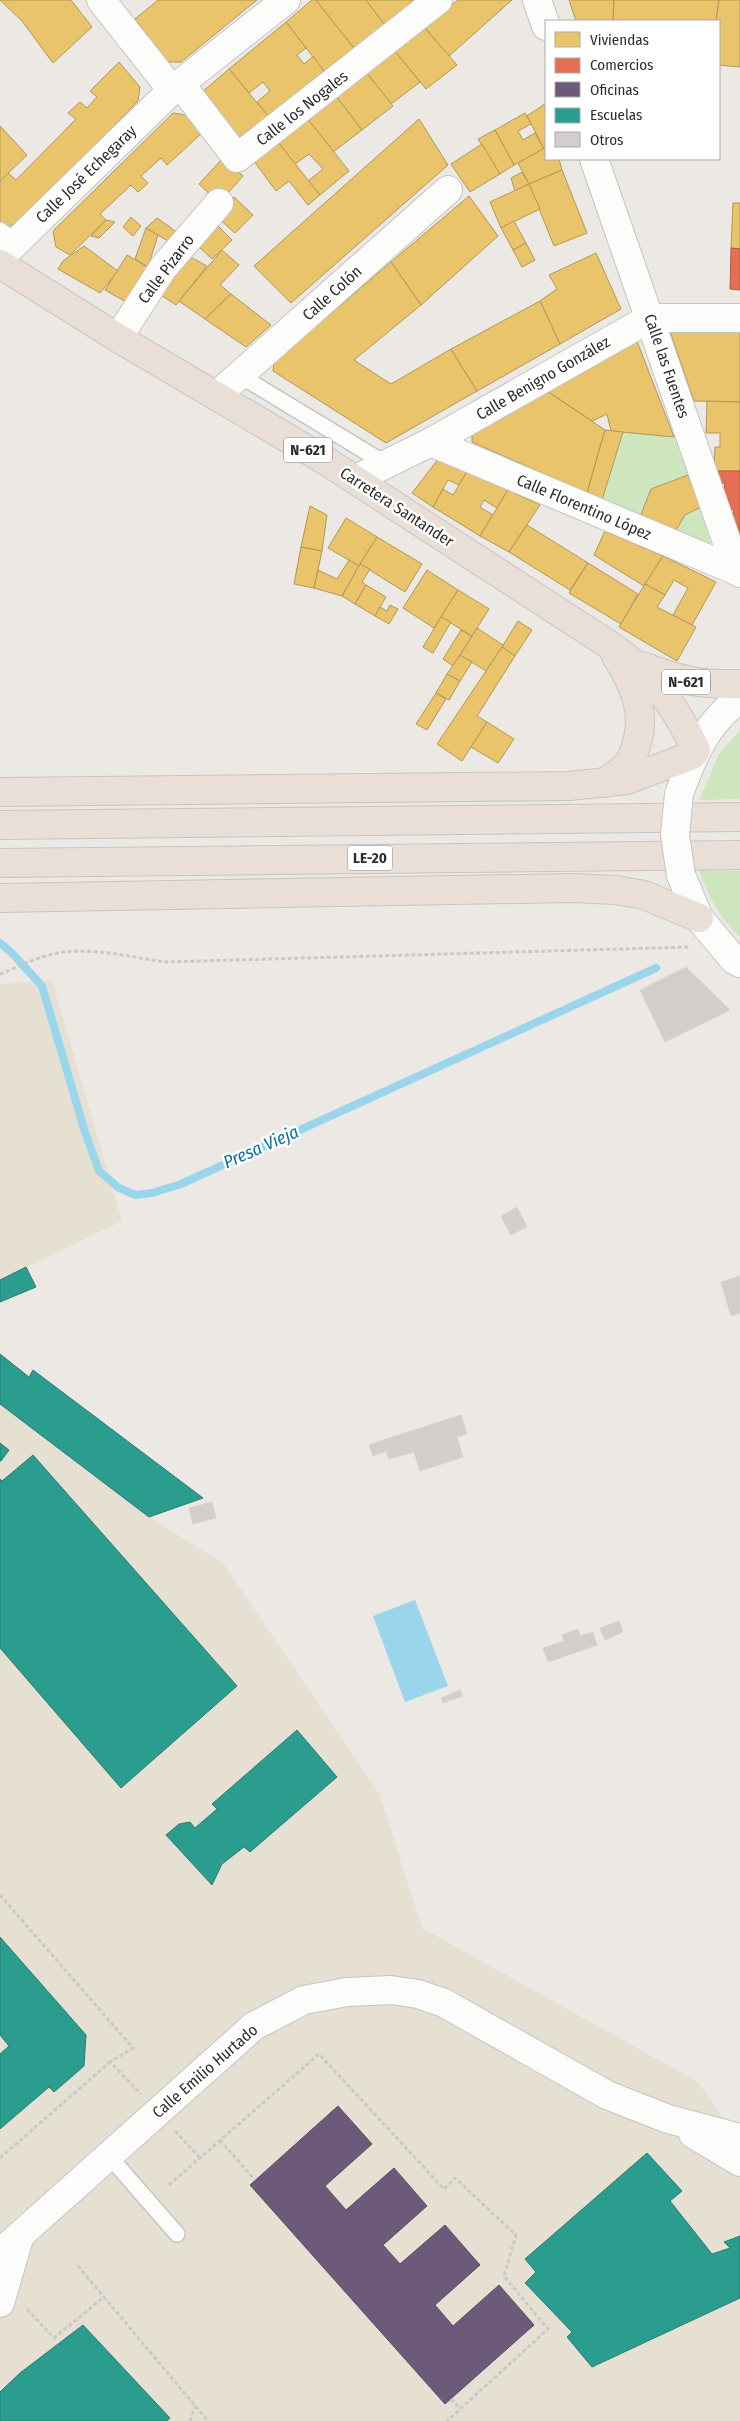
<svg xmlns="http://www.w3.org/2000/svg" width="740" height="2421" viewBox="0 0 740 2421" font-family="'Fira Sans Condensed',sans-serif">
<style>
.education{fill:#e6e0d3}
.green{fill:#cee6be}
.water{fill:#99d6ec}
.homes{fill:#e9c46a;stroke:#b19758}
.shops{fill:#e76f51;stroke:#b05c46}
.offices{fill:#6d597a;stroke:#5a4c63}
.schools{fill:#2a9d8f;stroke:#2b7c72}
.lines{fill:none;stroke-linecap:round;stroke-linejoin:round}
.stream{stroke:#99d6ec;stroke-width:8}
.building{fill:#d1cecb;stroke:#d7d4d0}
.lane-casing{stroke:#c5c4c5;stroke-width:18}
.street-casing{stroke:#c5c4c5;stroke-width:30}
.secondary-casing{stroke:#c5c4c5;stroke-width:30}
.highway-casing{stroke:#c6c5c4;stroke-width:30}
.path{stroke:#c9c9c8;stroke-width:3;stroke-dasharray:4 2.5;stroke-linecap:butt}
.lane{stroke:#fcfcfb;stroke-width:15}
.street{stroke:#fcfcfb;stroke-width:28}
.secondary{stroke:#fcfcfb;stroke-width:28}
.highway{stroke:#eadfd6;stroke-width:28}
.secondary-bridge-casing{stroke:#c5c4c5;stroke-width:30;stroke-linecap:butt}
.secondary-bridge{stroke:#fcfcfb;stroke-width:28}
.labels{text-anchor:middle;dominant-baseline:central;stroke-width:5;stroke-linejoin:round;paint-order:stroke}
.shield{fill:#fff;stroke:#6d6d6d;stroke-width:1}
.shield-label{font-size:15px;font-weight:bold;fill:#2e2e2e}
.street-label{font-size:16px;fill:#2e2e2e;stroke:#fff}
.water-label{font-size:18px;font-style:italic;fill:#0d6fa3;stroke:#fff}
</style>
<rect width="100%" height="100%" fill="#ece8e4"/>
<g class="education">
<polygon points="52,980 122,1221 0,1280 0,984"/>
<polygon points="0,1404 149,1517 223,1563 380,1795 422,1928 698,2082 740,2141 740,2421 0,2421"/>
</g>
<g class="green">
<polygon points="623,432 674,437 688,475 651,489 640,517 602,500"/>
<polygon points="701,507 711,546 675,532 685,515"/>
<polygon points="740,731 740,799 699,800 720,752"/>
<path d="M 699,870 L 740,871 L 740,937 C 721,920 707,895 699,870 Z"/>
</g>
<polygon class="water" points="415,1600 448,1686 405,1702 373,1616"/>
<g class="homes">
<polygon points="0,0 71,0 92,27 53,63 22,21"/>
<polygon points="158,0 257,0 181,62 168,62 135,19"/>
<polygon points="312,0 316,0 354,48 324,71 286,22"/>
<polygon points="316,0 366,0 385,25 354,48"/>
<polygon points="366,0 413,0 415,3 385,25"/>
<polygon points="458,0 512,0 449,56 424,27"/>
<polygon points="569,0 614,0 613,21 576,21"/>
<polygon points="614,0 719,0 716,21 613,21"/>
<polygon points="719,0 740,0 740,67 719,65 719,21 716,21"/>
<polygon points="286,22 306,48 297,55 304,64 313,56 324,71 268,116 257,102 270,91 263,82 249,93 229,69"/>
<polygon points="424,27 457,65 426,89 394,50"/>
<polygon points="394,50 420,82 391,104 366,72"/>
<polygon points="119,62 140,87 138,101 23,221 9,226 0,221 0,181 8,173 16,180 76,119 68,113 80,102 87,108 97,97 90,91"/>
<polygon points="229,69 268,116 237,139 201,93"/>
<polygon points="366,72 393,106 362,130 336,96"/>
<polygon points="336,96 362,130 333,152 307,118"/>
<polygon points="546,103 546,147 544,149 527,116"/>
<polygon points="173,113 186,115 202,133 167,165 161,158 141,176 148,183 138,192 131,185 100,214 106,220 70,255 56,247 53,231"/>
<polygon points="525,113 531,124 518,131 523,140 535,133 544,149 514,165 495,130"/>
<polygon points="307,118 349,171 320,195 308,181 323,169 309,154 295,164 277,141"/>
<polygon points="419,119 448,165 291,303 254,266"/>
<polygon points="0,126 27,155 0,181"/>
<polygon points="495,130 514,165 500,174 478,139"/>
<polygon points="277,141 320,195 308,205 289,181 276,191 253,160"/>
<polygon points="482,144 500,174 470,192 451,164"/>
<polygon points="546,147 546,159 559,159 562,170 529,184 518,163"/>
<polygon points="223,158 243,176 219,203 199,184"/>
<polygon points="562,170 587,233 554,246 529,184"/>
<polygon points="522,172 529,184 515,191 511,178"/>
<polygon points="529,184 540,209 501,228 490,202"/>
<polygon points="469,196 498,236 421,305 391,262"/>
<polygon points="234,197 253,215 235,233 216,216"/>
<polygon points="733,203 740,203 740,249 731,248"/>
<polygon points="131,217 141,226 133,236 123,227"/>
<polygon points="157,218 181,235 173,244 146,228"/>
<polygon points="106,220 115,222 99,238 91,236"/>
<polygon points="514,221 526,243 513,250 501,228"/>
<polygon points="217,225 232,240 212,259 197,245"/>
<polygon points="146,228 158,235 148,267 135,259"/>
<polygon points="526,243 535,260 522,267 513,250"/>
<polygon points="84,246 118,271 100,293 58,269 63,261"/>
<polygon points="222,250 239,265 220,285 231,294 205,319 179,301"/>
<polygon points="183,253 207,266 176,305 155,291"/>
<polygon points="596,253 621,309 560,344 540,301 557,289 549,275"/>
<polygon points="127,255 156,272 135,307 105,290"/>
<polygon points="391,262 421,305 354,360 391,384 451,349 477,391 386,443 273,371 274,362"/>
<polygon points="231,294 271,325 246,347 205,319"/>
<polygon points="540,301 560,344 477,391 451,349"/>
<polygon points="670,331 740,332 740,402 694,401"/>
<polygon points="635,336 674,437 611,431 607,414 592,421 544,389"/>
<polygon points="544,389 605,430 587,493 472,442 472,430"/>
<polygon points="707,401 740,402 740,471 714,471 715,447 720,447 720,433 706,433"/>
<polygon points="605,430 623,432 602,500 587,493"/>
<polygon points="439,458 468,470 459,485 448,480 433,507 412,493"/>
<polygon points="468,470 508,490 497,508 484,500 480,507 493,515 480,536 433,507 443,489 453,495"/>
<polygon points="688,475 701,507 685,515 675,532 640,517 651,489"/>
<polygon points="508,490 540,505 509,552 480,536"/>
<polygon points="310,506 327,515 322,551 301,547"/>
<polygon points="346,518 377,537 359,566 328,548"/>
<polygon points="527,525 588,563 570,590 509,552"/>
<polygon points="605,531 663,556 644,586 594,555"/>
<polygon points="377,537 422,564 405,592 360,564"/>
<polygon points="301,547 322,551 314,588 294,584"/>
<polygon points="663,556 716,582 692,625 673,615 688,588 674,580 665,595 645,584"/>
<polygon points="349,560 359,566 342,596 314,588 318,570 337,579"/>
<polygon points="588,563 638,594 621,624 569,593"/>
<polygon points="360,564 370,569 362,582 366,585 355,604 342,596"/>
<polygon points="427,570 458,590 434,628 403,608"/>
<polygon points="645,584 665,595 657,607 696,627 677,661 619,627"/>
<polygon points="366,585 386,597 375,616 355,604"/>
<polygon points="458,590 489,609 472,636 441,617"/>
<polygon points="390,605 398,609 389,624 375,616 380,607 387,611"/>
<polygon points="441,617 451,622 433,653 423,647"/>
<polygon points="518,621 532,630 515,656 502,647"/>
<polygon points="477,628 503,645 486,671 460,655"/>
<polygon points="461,630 472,636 453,666 443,659"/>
<polygon points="502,647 515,656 477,716 487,722 462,761 437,744"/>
<polygon points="460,655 472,662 460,681 447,674"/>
<polygon points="447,674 460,681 449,700 436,693"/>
<polygon points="436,693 446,699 427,730 416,724"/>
<polygon points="487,722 514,739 498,763 471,747"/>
</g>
<g class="shops">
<polygon points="731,248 740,249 740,290 730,289"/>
<polygon points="719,471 740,471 740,536 737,536 737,523 732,522 734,510 728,509 728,497 723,496 725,483 718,484"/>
</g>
<polygon class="offices" points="338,2106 372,2144 325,2186 346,2210 394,2168 427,2206 383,2245 400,2264 445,2225 480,2265 435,2305 453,2326 499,2285 534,2325 445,2404 250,2185"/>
<g class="schools">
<polygon points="26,1267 36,1287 0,1302 0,1280"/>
<polygon points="0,1354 29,1377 33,1370 203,1498 149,1517 0,1404"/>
<polygon points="0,1443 9,1450 1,1461 0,1461"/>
<polygon points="33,1455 237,1686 121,1788 0,1648 0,1479 2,1481"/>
<polygon points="297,1730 337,1777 250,1852 244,1847 222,1864 212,1885 166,1835 179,1824 190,1822 195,1828 217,1809 212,1804"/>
<polygon points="0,1937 86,2035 84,2066 54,2092 49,2087 0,2129 0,2054 9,2046 0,2035"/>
<polygon points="647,2153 682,2191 670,2201 712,2254 730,2248 724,2242 740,2236 740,2298 592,2367 567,2337 572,2332 525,2283 536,2272 525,2259"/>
<polygon points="83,2325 170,2418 167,2421 0,2421 0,2392 20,2373"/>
</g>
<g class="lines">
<polyline class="stream" points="0,943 11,952 42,986 85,1132 99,1171 119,1188 135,1195 152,1193 181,1184 656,968"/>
</g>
<g class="building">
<polygon points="686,967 730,1010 665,1042 640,990"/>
<polygon points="517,1207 527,1227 511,1235 501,1216"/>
<polygon points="740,1276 740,1313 731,1316 721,1282"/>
<polygon points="461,1415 467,1434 457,1437 463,1457 420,1471 414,1452 389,1459 383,1440"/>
<polygon points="383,1440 387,1451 373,1456 369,1445"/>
<polygon points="212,1502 216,1518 193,1524 189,1508"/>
<polygon points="619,1621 623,1632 605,1640 600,1628"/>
<polygon points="578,1629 580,1636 593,1632 597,1645 548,1662 543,1648 564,1641 562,1635"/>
<polygon points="460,1690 463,1696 443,1703 441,1698"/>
</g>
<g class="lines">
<defs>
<g id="lane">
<polyline points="0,230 16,242"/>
<polyline points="239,375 386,464"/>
<polyline points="109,2156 177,2234"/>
</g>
<g id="street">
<polyline points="101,0 172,90"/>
<polyline points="537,0 546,26"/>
<polyline points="181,85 237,158 438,0"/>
<polyline points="594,159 737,571 740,573"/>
<polyline points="0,258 172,90 286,0"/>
<polyline points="118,338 163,268 219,203"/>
<polyline points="216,396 448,190"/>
<polyline points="431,442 737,571"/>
<polyline points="356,479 431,442 650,318 740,318"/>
<polyline points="693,2134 740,2162"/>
<polyline points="0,2253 254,2026 304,2000 347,1992 391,1990 418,1994 444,2003 607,2095 668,2119 740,2138"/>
<polyline points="0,2303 20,2235"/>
</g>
<g id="secondary">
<path d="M 679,794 C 692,758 707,721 740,699"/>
<polyline points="681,875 699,918 734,960 740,963"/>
</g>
<g id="highway">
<path d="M 0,264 L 118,338 L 323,459 L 611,646 C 653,676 674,703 696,750"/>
<path d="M 642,666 C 679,680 700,685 740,684"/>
<path d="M 604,783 C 611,777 620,773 626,766 C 631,761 634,753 636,746 C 647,713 634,685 616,656"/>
<polyline points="0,792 569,786 627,780 693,755"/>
<polyline points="0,825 740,817"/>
<polyline points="0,863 740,855"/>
<polyline points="0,898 573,888 616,890 644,895 699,918"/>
</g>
</defs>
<use href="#lane" class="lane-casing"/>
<use href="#street" class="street-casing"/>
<use href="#secondary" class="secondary-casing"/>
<use href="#highway" class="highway-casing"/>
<g class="path">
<path d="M 0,974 C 18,967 39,956 58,953 C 93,947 130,957 165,962 L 689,947"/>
<polyline points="0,1895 133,2048 110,2062 141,2094"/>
<polyline points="175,2131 200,2158"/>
<polyline points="220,2140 255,2180"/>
<polyline points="0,2158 110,2062"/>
<polyline points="169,2185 319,2054 444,2189 455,2178 516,2235 504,2276 548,2329 447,2421"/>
<polyline points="78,2266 104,2297"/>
<polyline points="27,2309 54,2338 104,2297 208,2421"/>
<polyline points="451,2399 460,2409"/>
<polyline points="190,2421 195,2406"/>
</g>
<use href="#lane" class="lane"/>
<use href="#street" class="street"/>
<use href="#secondary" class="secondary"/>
<use href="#highway" class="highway"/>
<defs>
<polyline id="secondary-bridge" points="679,794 675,835 681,875"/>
</defs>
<use href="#secondary-bridge" class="secondary-bridge-casing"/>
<use href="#secondary-bridge" class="secondary-bridge"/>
</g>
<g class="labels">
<g class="shield">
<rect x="284" y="437.5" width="48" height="25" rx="4"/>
<rect x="662" y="669.5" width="48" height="25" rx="4"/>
<rect x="347.5" y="845.5" width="45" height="25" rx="4"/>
</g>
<g class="shield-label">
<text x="308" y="450">N-621</text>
<text x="686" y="682">N-621</text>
<text x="370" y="858">LE-20</text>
</g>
<g class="street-label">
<text transform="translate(302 108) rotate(-38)">Calle los Nogales</text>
<text transform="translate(86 174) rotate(-44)">Calle José Echegaray</text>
<text transform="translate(166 269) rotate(-53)">Calle Pizarro</text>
<text transform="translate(332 293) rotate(-42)">Calle Colón</text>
<text transform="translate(667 366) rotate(71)">Calle las Fuentes</text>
<text transform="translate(543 378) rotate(-30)">Calle Benigno González</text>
<text transform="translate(397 507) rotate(33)">Carretera Santander</text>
<text transform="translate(584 507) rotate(23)">Calle Florentino López</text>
<text transform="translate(205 2071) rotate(-41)">Calle Emilio Hurtado</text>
</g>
<g class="water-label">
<text transform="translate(261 1147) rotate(-24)">Presa Vieja</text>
</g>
</g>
<rect x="545" y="20" width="175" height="140" fill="#ffffff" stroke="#ababab"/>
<rect x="555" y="32" width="25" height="15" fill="#e9c46a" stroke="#ababab"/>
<text x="590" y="45" font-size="15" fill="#2e2e2e">Viviendas</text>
<rect x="555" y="58" width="25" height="15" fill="#e76f51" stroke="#ababab"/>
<text x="590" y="70" font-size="15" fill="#2e2e2e">Comercios</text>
<rect x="555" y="82" width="25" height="15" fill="#6d597a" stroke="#ababab"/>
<text x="590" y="95" font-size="15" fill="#2e2e2e">Oficinas</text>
<rect x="555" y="108" width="25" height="15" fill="#2a9d8f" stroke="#ababab"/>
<text x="590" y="120" font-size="15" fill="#2e2e2e">Escuelas</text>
<rect x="555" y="132" width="25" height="15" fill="#d1cecb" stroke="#ababab"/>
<text x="590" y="145" font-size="15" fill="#2e2e2e">Otros</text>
</svg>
